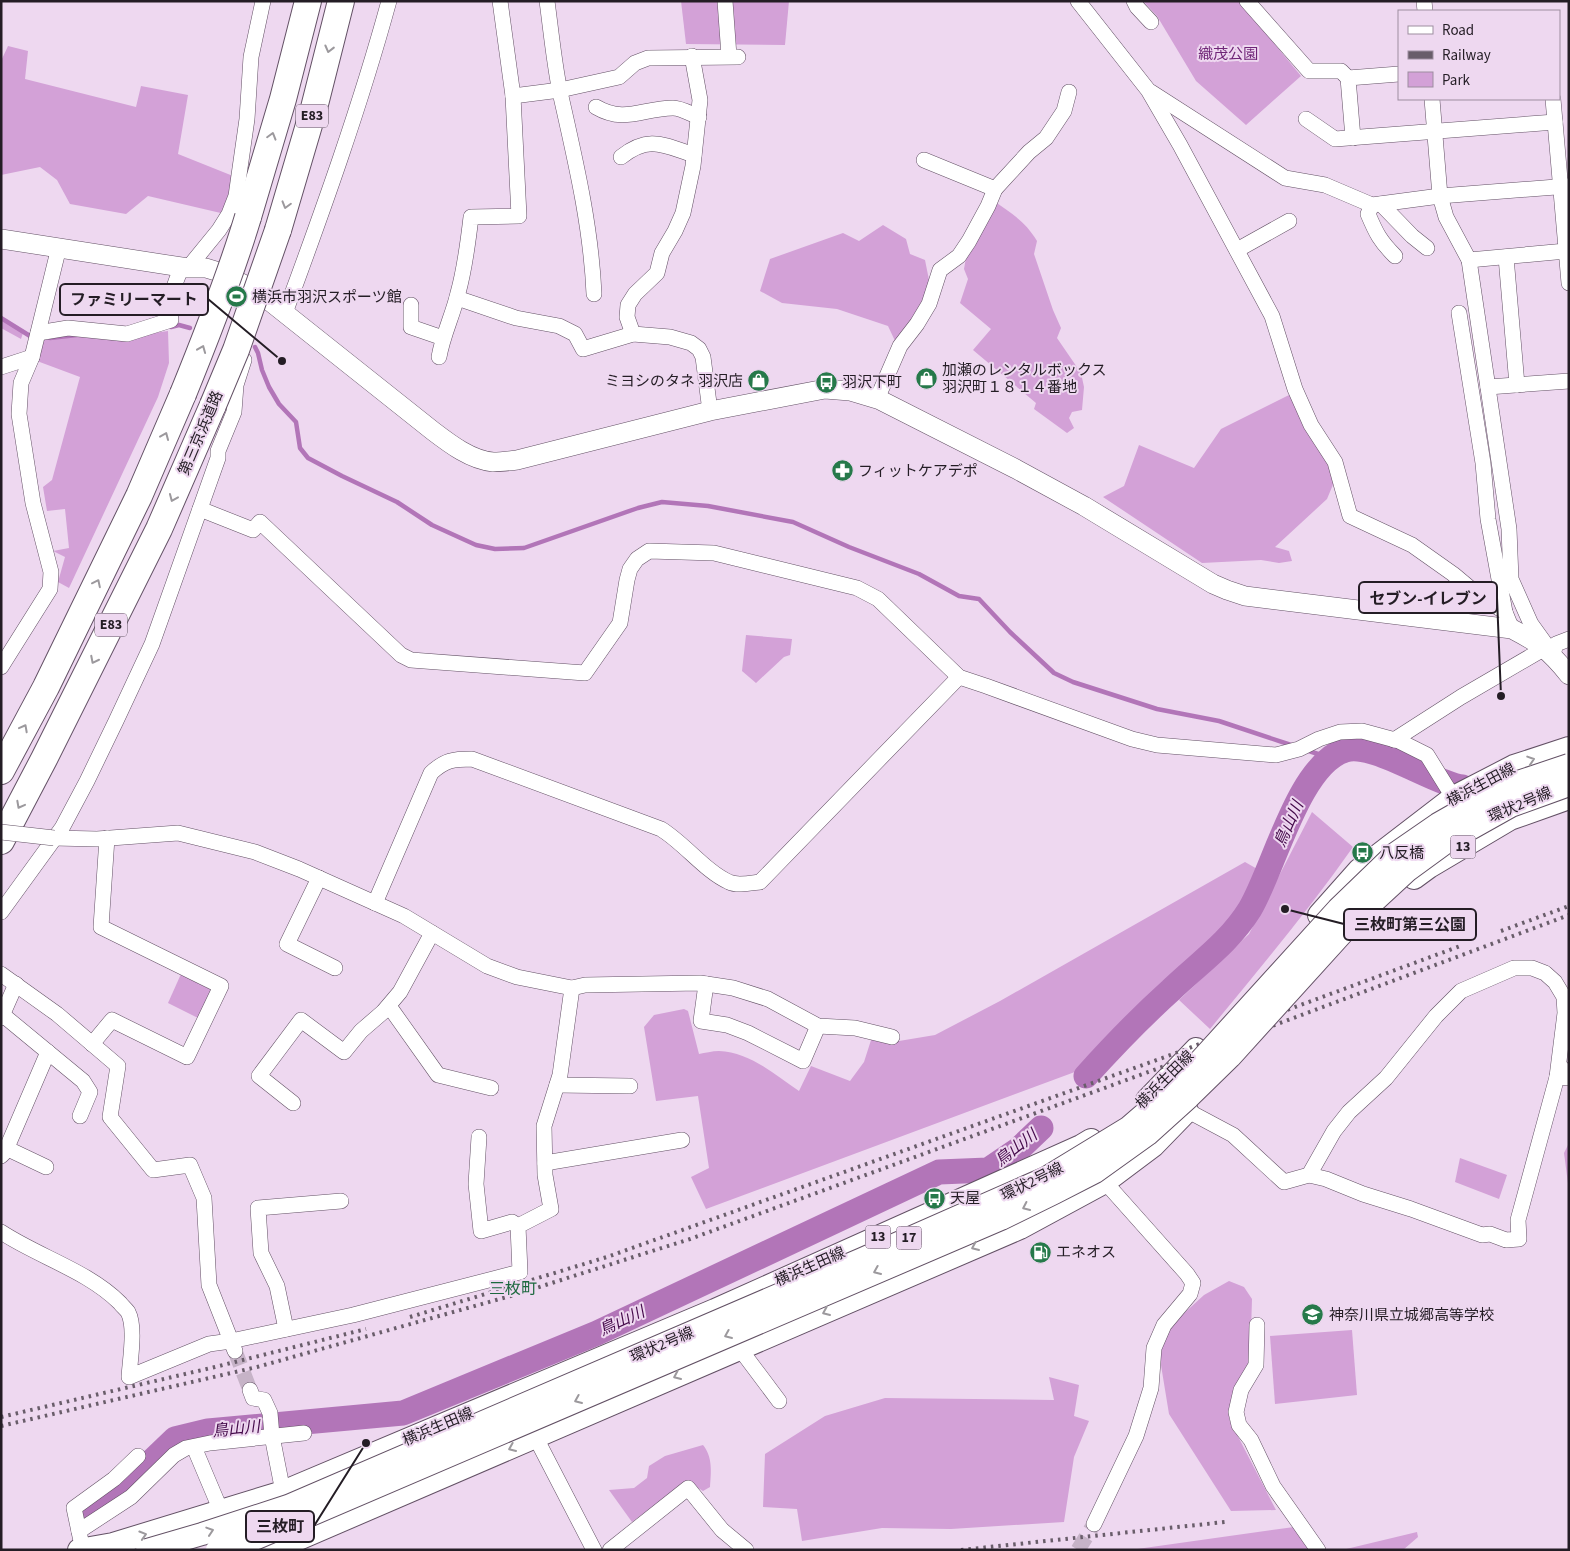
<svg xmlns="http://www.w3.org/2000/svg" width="1570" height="1551" viewBox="0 0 1570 1551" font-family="'Source Sans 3','Noto Sans JP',sans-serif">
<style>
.green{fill:#d3a1d7}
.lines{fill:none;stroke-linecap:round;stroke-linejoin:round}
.stream{stroke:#b275b8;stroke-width:4.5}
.river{stroke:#b275b8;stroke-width:25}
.minor-tunnel{stroke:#c6b3c7;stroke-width:15;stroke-dasharray:15 8;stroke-linecap:butt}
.minor-casing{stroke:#635165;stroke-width:16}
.tertiary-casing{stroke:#635165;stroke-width:20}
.primary-casing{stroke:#635165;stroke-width:24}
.motorway-casing{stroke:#635165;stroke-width:28}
.minor{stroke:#fff;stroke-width:15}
.tertiary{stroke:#fff;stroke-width:19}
.primary{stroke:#fff;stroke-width:22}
.motorway{stroke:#fff;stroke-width:26}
.rail{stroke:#695d6a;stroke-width:4;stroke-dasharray:2.5 5;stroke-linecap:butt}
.minor-bridge-casing{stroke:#635165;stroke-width:16;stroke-linecap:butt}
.primary-bridge-casing{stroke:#635165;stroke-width:24;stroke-linecap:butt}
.motorway-bridge-casing{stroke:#635165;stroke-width:28;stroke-linecap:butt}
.minor-bridge{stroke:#fff;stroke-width:15}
.primary-bridge{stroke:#fff;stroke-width:22}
.motorway-bridge{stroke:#fff;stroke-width:26}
.oneway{stroke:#9c999d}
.labels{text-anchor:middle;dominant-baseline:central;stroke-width:4;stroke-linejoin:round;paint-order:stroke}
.shield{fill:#eed8f0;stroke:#615562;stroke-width:1}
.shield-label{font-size:14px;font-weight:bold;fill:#241d25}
.park-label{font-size:15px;fill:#6f2577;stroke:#eed8f0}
.poi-label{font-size:15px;fill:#241d25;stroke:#eed8f0;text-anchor:start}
.street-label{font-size:15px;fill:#241d25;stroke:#eed8f0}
.water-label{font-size:16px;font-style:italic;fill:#440a4a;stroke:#eed8f0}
.neighbourhood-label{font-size:16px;fill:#1c683e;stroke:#eed8f0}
.leader{fill:none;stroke:#241d25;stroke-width:2}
.callout-dot{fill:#241d25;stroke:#eed8f0;stroke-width:2}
.callout{fill:#eed8f0;stroke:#241d25;stroke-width:2}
.callout-label{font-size:16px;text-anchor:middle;font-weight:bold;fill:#241d25}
</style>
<rect width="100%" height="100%" fill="#eed8f0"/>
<g class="green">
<polygon points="681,1 789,1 785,45 686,44"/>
<polygon points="1143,1 1239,1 1301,76 1246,125 1196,81 1157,16"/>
<polygon points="8,46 28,51 25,79 136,107 141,86 188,95 178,154 233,176 225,214 148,196 126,214 70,204 57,180 40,167 1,175 1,61"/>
<path d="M 994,201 C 1011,213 1026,222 1037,241 L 1034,254 L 1053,310 L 1061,328 L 1057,338 L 1081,373 L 1084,387 L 1082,410 L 1072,412 L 1069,418 L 1074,428 L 1067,433 L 1034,409 L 1036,403 L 973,350 L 991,329 L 960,303 L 968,279 L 964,269 L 967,252 Z"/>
<polygon points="883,225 906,239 910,254 925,260 929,280 920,309 896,343 888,326 837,309 782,303 760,291 770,259 843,233 859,241"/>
<polygon points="1,320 24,330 21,339 1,328"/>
<polygon points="69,331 124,337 168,331 169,363 158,397 69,588 58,582 65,557 53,551 69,548 65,509 47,511 43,487 52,480 80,377 37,361 42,336"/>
<polygon points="1291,394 1337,475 1327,499 1275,547 1289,551 1292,561 1279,563 1261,560 1202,563 1103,497 1124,486 1139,445 1194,468 1221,429"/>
<polygon points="746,635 792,639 790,655 784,657 756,683 742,671"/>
<path d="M 1312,812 L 1353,847 C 1309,910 1259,969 1210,1029 L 1179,1000 L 1249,934 Z"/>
<path d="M 1245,862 L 1259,870 L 1236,919 L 1203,959 L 1156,993 L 1091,1066 L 706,1209 L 691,1177 L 709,1168 L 698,1096 L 656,1101 L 644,1027 L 654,1015 L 684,1009 L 688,1011 L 699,1054 C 705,1053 712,1051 719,1051 C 750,1052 775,1075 799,1091 L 811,1066 L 850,1081 L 864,1062 L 872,1037 L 893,1042 L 935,1035 L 1000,1001 Z"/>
<polygon points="181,974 212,989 198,1018 168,1003"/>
<polygon points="1569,1143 1569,1191 1564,1153"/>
<polygon points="1460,1158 1507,1175 1499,1199 1455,1182"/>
<polygon points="1229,1281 1244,1287 1252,1299 1250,1364 1238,1382 1229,1419 1276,1510 1231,1511 1169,1414 1159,1353 1168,1328 1204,1295"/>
<polygon points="1352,1330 1357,1395 1275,1404 1270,1336"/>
<polygon points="1049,1377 1079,1385 1074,1416 1089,1421 1074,1457 1064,1522 951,1529 882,1528 802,1541 797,1509 763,1507 765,1454 825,1416 885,1398 1054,1400"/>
<path d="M 703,1445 C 713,1457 711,1473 710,1487 L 703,1491 L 687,1481 L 632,1522 L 609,1490 L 634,1488 L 647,1478 L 649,1466 L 665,1456 Z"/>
<polygon points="1294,1527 1312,1550 1130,1550"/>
<polygon points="1417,1532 1418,1537 1403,1550 1342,1550"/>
</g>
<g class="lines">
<g class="stream">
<polyline points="1,318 30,336"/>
<polyline points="171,327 179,325 190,328"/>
<polyline points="50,338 77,335"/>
<polyline points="255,347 258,353 262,370 269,387 279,404 296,422 300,448 308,458 342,476 397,502 432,525 476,545 495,549 524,548 638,508 662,502 708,506 793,522 849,547 919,574 959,596 979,599 1010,632 1054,673 1073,682 1157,709 1219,721 1291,745"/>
<polyline points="1306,750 1330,758"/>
</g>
<g class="river">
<path d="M 1086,1076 C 1113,1046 1141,1017 1171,990 C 1199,963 1229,943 1250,909 C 1274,869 1298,765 1345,750 C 1372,741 1432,783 1462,787"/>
<polyline points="85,1514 128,1484 175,1439 208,1431 403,1413 597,1333 939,1172 988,1170 1019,1149 1041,1128"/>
</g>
<g class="minor-tunnel">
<polyline points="235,1351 250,1390"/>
<polyline points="1078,1550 1094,1524"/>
</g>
<defs>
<g id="minor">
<path d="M 547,1 C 551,31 554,62 560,92 C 575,159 591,225 594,294"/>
<polyline points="725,1 729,56"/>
<polyline points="1078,1 1148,90 1180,145 1272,316 1295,389 1311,425 1335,462 1350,516 1412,545 1453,574 1478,595 1505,612 1512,629"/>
<polyline points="1134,1 1137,7 1151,22"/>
<polyline points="1247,1 1309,71 1341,71 1348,78"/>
<polyline points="1424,1 1425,11"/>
<polyline points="1151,92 1285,178 1325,185 1372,205 1440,196 1569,186"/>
<polyline points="513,96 560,90 619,77 635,63 648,58 738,57"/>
<polyline points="1432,99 1440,196 1446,217 1469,260 1509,529 1511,579 1531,624 1549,649"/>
<polyline points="1553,99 1569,283"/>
<path d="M 596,107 C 625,124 643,108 673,108 C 681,108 691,114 699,117"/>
<polyline points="1306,119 1335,139 1555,122"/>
<polyline points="1353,138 1348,78 1399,74"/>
<path d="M 621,157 C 649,135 663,145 694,155"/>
<polyline points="924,160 995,189"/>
<polyline points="1381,204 1412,236 1427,248"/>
<path d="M 1372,205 L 1368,214 C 1376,233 1380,241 1395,256"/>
<polyline points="1237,250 1289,221"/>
<polyline points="1506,257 1517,385"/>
<polyline points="1469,260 1566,251"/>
<polyline points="188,268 219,230 229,214 236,196 247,119 251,57 263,1"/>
<polyline points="457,298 516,318 559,326 575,334 583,349 633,334 670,337 691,343 699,349 703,357 710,411"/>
<polyline points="411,305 411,327 443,338"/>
<path d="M 285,313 C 323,210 360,107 389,1"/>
<polyline points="1459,313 1483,463 1488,519 1505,612"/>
<path d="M 38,333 L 68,328 L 127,334 L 171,320 C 167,300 175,284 182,266"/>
<polyline points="633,334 627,317 628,305 635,294 657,273 662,253 675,231 683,213 693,166 700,100 692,56"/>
<path d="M 439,357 C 443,334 453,315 458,293 C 465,268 468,243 471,217 L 519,216 L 513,96 L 500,1"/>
<polyline points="1,367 32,357"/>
<polyline points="1488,387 1569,381"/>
<polyline points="877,399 900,346 917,324 929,304 940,270 959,256 969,241 988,206 995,189 1029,152 1046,138 1064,111 1069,92"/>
<polyline points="200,509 253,530 260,522 401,655 411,660 585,673 620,623 627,580 630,569 637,559 649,551 714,553 857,588 878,599 959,677 986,686 1132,739 1157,745 1276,755 1299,749 1319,739 1340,732 1362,731 1399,741 1427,755 1458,805"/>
<polyline points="1553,654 1556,644 1569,639"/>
<polyline points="1,667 50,589 51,572 33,503 19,414 21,383 32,357 59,247"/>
<polyline points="1394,740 1461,697 1545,648"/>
<polyline points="54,838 97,839 178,833 255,852 299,869 404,916 487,966 517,977 572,988 585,985 700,983 733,988 768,999 818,1026 855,1028 892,1037"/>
<polyline points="319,878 287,944 335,968"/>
<path d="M 375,903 L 431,773 C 445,760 453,759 472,759 L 661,829 C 684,843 706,872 729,882 C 737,886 751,883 760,882 L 959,677"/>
<polyline points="1,912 62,828 87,781 116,721 152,644 218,458 218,451 234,412 236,385 244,360"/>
<polyline points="1,974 57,1014 118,1066 110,1117 153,1170 190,1165 204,1198 209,1285 235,1351"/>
<polyline points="706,984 701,1021 727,1025 748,1033 803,1061 818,1026"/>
<polyline points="389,1006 438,1075 491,1088"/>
<polyline points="3,1015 83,1081 90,1092 80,1116"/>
<polyline points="1,1018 16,984"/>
<polyline points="92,1044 112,1020 187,1057 221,986 101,927 107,838"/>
<polyline points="557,1085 630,1086"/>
<polyline points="293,1103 259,1076 301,1020 344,1052 361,1031 383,1012 400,992 432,933"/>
<polyline points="1188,1111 1233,1135 1284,1182 1309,1175 1334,1131 1349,1112 1386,1078 1436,1016 1461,991 1514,968 1532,968 1545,973 1555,982 1564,997 1565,1013 1557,1077 1569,1078"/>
<polyline points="479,1137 476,1184 481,1231 512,1222 518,1226"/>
<polyline points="6,1148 46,1167"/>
<polyline points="1,1156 5,1152 48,1052"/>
<polyline points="545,1163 682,1140"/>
<polyline points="1309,1175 1326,1179 1363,1194 1411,1209 1482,1235 1490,1234 1506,1240 1519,1239 1518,1220 1557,1077 1562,1068"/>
<path d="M 1,1232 C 39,1257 88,1271 120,1303 C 122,1306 126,1309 128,1312 C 136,1327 130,1360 129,1377 L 209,1344 L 231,1341 L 353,1315 L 520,1272 L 518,1226 L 551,1209 L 545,1175 L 544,1126 L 560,1075 L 572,988"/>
<polyline points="1257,1325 1256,1365 1241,1390 1236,1412 1239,1425 1251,1440 1273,1486 1318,1550"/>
<polyline points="286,1329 277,1286 261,1253 258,1208 341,1201"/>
<polyline points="740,1349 779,1401"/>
<polyline points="250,1390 253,1398 264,1400 270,1413 272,1436 283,1492"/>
<polyline points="536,1438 594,1550"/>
<polyline points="194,1447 221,1511"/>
<polyline points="1094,1524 1136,1436 1151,1388 1154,1348 1164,1325 1190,1294 1193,1283 1187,1274 1105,1182"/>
<polyline points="79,1531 131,1497 174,1455 186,1448 210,1443 304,1433"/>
<polyline points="81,1541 74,1508 114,1479 138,1456"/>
<polyline points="610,1550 688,1488 722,1530 746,1550"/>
</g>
<path id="tertiary" d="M 1,239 L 188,268 L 206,268 L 219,272 L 243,284 L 272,303 L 433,431 C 450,444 471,460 493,462 C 501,462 509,461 517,460 L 710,411 L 825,389 L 850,391 L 880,400 L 1016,469 L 1084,506 L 1213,584 L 1227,590 L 1245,596 L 1512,629 C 1539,643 1549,650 1569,675"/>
<g id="primary">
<polyline points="1414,878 1429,867 1510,819 1569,798"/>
<polyline points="1319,915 1359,870 1454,797 1514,766 1569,748"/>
<polyline points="1147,1100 1196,1049"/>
<polyline points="79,1550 113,1544 283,1492 715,1310 1081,1146 1091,1140"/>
<polyline points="273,1550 1020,1228 1105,1182 1153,1146 1187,1111"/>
</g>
<g id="motorway">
<polyline points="248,217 283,99 308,1"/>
<polyline points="278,230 314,108 341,1"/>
<polyline points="1,771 46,687 139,496 183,394"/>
<polyline points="1,841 44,759 159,529 213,405"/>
</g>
</defs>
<use href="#minor" class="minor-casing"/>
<use href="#tertiary" class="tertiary-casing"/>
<use href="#primary" class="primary-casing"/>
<use href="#motorway" class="motorway-casing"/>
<use href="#minor" class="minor"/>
<use href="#tertiary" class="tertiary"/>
<use href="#primary" class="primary"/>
<use href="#motorway" class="motorway"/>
<g class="rail">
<polyline points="1501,931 1569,906"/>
<polyline points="410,1317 607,1257 1179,1052 1287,1010 1463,945"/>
<polyline points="1,1417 215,1367 366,1329"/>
<polyline points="1,1426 257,1367 514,1295 690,1239 1173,1063 1569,915"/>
<polyline points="961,1550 1225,1522"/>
</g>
<defs>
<polyline id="minor-bridge" points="1,832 54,838"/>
<g id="primary-bridge">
<polyline points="147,1550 202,1534 288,1506 862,1259 1046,1178 1128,1128 1179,1084 1338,909 1396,853 1438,824 1503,787 1569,765"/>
<polyline points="217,1550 257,1538 1001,1219 1054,1193 1095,1172 1148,1134 1189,1097 1230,1057 1356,918 1408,870 1445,843 1511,806 1569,785"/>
</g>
<g id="motorway-bridge">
<path d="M 183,394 C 207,335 230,277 248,217"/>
<polyline points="213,405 236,350 278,230"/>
</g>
</defs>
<use href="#minor-bridge" class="minor-bridge-casing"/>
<use href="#primary-bridge" class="primary-bridge-casing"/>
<use href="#motorway-bridge" class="motorway-bridge-casing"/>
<use href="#minor-bridge" class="minor-bridge"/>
<use href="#primary-bridge" class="primary-bridge"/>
<use href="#motorway-bridge" class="motorway-bridge"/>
</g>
<defs><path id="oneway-chevron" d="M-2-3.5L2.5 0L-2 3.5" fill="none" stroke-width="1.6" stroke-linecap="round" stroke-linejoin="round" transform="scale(1.25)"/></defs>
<g class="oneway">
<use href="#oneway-chevron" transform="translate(329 49) rotate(104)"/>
<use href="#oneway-chevron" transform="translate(272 136) rotate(-74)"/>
<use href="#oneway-chevron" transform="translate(286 205) rotate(106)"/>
<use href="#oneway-chevron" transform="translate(202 349) rotate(-68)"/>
<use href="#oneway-chevron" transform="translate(165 436) rotate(-67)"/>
<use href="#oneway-chevron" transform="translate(173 498) rotate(113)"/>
<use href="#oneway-chevron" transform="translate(97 583) rotate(-64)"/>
<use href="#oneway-chevron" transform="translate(94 660) rotate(117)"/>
<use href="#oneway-chevron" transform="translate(24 728) rotate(-62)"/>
<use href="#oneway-chevron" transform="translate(1531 760) rotate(-18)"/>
<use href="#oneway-chevron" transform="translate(20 805) rotate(118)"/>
<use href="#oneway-chevron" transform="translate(1026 1207) rotate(155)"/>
<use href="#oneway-chevron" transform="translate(975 1247) rotate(157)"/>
<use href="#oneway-chevron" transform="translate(877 1271) rotate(157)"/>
<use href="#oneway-chevron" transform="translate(826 1312) rotate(157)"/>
<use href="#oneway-chevron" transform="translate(728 1335) rotate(157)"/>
<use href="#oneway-chevron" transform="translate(677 1376) rotate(156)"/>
<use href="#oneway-chevron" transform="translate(578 1400) rotate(157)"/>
<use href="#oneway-chevron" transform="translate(512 1448) rotate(157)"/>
<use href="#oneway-chevron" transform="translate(210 1531) rotate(-18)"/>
<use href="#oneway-chevron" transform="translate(143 1535) rotate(-17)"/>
</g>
<defs>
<symbol id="stadium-disc" viewBox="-11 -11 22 22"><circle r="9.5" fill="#26794a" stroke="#eed8f0"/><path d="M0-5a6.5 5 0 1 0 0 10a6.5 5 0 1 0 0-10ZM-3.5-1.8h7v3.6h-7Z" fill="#fff"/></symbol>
<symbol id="shop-disc" viewBox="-11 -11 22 22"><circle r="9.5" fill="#26794a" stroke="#eed8f0"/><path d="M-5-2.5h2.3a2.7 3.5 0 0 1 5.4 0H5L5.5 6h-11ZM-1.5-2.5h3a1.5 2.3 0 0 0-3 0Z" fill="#fff"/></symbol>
<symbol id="bus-disc" viewBox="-11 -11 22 22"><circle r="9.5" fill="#26794a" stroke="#eed8f0"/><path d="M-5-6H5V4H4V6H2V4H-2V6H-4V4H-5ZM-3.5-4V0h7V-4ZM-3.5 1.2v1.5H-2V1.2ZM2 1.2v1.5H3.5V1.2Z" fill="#fff"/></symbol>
<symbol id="pharmacy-disc" viewBox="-11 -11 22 22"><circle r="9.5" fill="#26794a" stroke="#eed8f0"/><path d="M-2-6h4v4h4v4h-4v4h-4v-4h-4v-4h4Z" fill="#fff"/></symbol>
<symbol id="fuel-disc" viewBox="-11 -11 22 22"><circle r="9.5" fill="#26794a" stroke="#eed8f0"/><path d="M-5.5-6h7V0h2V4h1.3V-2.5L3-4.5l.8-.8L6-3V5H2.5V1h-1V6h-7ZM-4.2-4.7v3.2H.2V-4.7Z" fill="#fff"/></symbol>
<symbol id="school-disc" viewBox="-11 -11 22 22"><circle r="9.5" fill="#26794a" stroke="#eed8f0"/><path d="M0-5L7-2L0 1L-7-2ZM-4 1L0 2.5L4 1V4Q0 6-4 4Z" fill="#fff"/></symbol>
</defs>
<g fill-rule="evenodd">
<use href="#stadium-disc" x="224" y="284" width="25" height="25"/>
<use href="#shop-disc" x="914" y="366" width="25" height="25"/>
<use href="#shop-disc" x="746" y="368" width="25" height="25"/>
<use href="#bus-disc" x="814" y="370" width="25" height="25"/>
<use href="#pharmacy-disc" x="830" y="458" width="25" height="25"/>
<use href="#bus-disc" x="1350" y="840" width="25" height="25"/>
<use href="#bus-disc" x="922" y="1186" width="25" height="25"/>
<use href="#fuel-disc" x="1028" y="1240" width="25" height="25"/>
<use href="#school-disc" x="1300" y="1302" width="25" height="25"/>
</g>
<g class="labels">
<g class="shield">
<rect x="296" y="104.5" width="32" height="23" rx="4"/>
<rect x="95" y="613.5" width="32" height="23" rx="4"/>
<rect x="1450.5" y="835.5" width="25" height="23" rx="4"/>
<rect x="865.5" y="1225.5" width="25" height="23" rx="4"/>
<rect x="896.5" y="1226.5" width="25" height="23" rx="4"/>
</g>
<g class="shield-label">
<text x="312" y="116">E83</text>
<text x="111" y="625">E83</text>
<text x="1463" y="847">13</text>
<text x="878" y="1237">13</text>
<text x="909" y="1238">17</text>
</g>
<g class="park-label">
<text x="1228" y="54">織茂公園</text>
</g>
<g class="poi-label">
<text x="252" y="297">横浜市羽沢スポーツ館</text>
<text x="942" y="370">加瀬のレンタルボックス<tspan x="942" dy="17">羽沢町１８１４番地</tspan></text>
<text x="743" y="381" text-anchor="end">ミヨシのタネ 羽沢店</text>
<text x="842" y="382">羽沢下町</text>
<text x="858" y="471">フィットケアデポ</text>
<text x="1379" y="853">八反橋</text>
<text x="950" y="1198">天屋</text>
<text x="1056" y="1252">エネオス</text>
<text x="1329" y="1315">神奈川県立城郷高等学校</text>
</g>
<g class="street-label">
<text transform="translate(201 433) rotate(-67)">第三京浜道路</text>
<text transform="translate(1481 785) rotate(-28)">横浜生田線</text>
<text transform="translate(1520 805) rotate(-23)">環状2号線</text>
<text transform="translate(1165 1080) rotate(-45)">横浜生田線</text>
<text transform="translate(1032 1182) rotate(-26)">環状2号線</text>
<text transform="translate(810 1267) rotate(-24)">横浜生田線</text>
<text transform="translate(662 1345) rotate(-23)">環状2号線</text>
<text transform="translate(438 1427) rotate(-23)">横浜生田線</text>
</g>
<g class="water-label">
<text transform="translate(1289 824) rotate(-66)">鳥山川</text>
<text transform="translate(1016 1148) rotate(-38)">鳥山川</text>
<text transform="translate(622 1321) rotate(-25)">鳥山川</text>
<text transform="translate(236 1429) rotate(-6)">鳥山川</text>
</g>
<g class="neighbourhood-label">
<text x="513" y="1289">三枚町</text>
</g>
</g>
<path class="leader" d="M282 361L208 299M1501 696L1497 598M1285 909L1344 924M366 1443L314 1526"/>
<g class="callout-dot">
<circle cx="282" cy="361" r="5"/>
<circle cx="1501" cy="696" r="5"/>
<circle cx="1285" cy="909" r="5"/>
<circle cx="366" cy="1443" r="5"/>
</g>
<g class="callout">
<rect x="60" y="284" width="148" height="31" rx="5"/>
<rect x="1359" y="582" width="138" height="31" rx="5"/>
<rect x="1344" y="909" width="132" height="31" rx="5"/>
<rect x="246" y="1511" width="68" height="31" rx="5"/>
</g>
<g class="callout-label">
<text x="134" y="305">ファミリーマート</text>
<text x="1428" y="604">セブン-イレブン</text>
<text x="1410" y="930">三枚町第三公園</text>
<text x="280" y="1532">三枚町</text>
</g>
<rect width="1570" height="1551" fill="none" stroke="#241d25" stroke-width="5"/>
<rect x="1398" y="10" width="162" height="90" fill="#eed8f0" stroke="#9d8d9f"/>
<rect x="1408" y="26" width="25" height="8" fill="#ffffff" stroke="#9d8d9f"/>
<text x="1442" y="35" font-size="15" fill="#241d25">Road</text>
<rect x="1408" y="51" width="25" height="8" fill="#695d6a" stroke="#9d8d9f"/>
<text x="1442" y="60" font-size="15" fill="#241d25">Railway</text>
<rect x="1408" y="72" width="25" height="15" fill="#d3a1d7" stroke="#9d8d9f"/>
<text x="1442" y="85" font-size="15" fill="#241d25">Park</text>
</svg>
